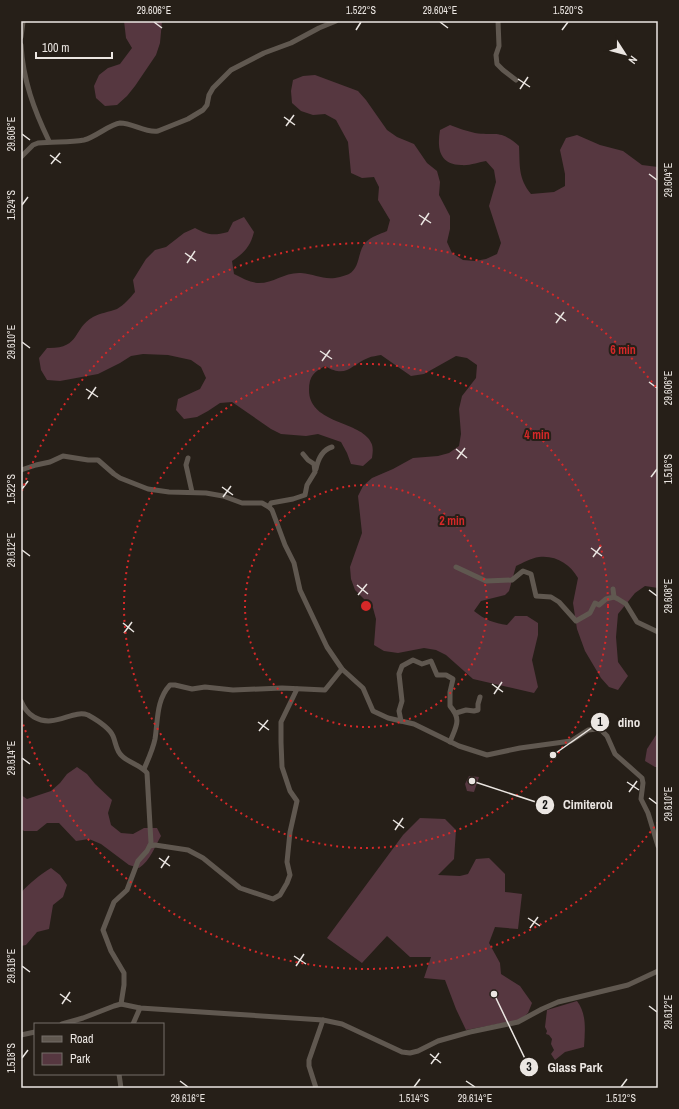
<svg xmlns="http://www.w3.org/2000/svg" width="679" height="1109" viewBox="0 0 679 1109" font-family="'Archivo Narrow',sans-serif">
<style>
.green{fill:#563740}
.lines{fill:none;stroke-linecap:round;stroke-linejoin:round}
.street{stroke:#605850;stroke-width:5}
.ticks{fill:none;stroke:#ebe6e2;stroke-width:1.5}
.ring{fill:none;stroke:#d62828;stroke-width:2;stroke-dasharray:2 4}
.centre{fill:#d62828;stroke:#261f18;stroke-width:2}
.ring-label{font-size:12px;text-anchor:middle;font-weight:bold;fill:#d62828;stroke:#261f18;stroke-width:4;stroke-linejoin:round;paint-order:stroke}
.leader{fill:none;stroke:#ebe6e2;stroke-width:1.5}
.callout-dot{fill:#ebe6e2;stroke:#261f18;stroke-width:1.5}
.mark-label{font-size:12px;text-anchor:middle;font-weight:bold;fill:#111}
.callout-label{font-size:13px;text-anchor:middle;font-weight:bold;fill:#ebe6e2;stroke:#261f18;stroke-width:4;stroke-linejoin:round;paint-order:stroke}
.neatline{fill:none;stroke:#ebe6e2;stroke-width:1.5}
.ticks-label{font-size:10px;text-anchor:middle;fill:#ebe6e2}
</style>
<rect width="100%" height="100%" fill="#261f18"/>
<g class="green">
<polygon points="124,21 162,21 160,43 156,55 135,86 127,96 117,105 105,106 96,98 94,86 99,75 108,68 120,64 132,48 126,38"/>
<path d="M 315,75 L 358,91 L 366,100 L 387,130 L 397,137 L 414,144 L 427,163 L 437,171 L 440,182 L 439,195 L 450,216 L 450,229 L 447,242 L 452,253 L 463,260 L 475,261 L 486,259 L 497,254 L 501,243 L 489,206 L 496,182 L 494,170 L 486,161 C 479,162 469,166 461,165 C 439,164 437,148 440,130 L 450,125 C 458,128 466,131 475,133 C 496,136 500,129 519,146 C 520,166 518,178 531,194 L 554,192 L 565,186 L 565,174 L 560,150 L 566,138 L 577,135 L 600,145 L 623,151 L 642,165 L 658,167 L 658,588 L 645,586 L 635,593 L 618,614 L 616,637 L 618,662 L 628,676 L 618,690 L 609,687 L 601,678 L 585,651 L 577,629 L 573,603 L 578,578 C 570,564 556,555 539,557 C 531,558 523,563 516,566 L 509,591 L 505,595 L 481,601 L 474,611 C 485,620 494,623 507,625 L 515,616 L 527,616 L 538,623 L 538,635 L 532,660 L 538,687 L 534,693 L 473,679 L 446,655 L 436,650 L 424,648 L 398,653 L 384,651 L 374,645 L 376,619 L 373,608 L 355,590 L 351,579 L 350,567 L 362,533 L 358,496 L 363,486 L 372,478 L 393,469 L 413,458 L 438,456 L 449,453 L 459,446 L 461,434 L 459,409 L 462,396 L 476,378 L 477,365 L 467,358 L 456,356 L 424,374 L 411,376 L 381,355 C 377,356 372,356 368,358 C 350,365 347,379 325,366 C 314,372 309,376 309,390 C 309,422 354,421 368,438 C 374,445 373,450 372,458 L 363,466 L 351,464 L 347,453 L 341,442 L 318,434 L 306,436 L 281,434 L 271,429 L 232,402 L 220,403 L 208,411 L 197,417 L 184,419 L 176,410 L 178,399 L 200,389 L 206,378 L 201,367 L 191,360 L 168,355 L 143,354 L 131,356 L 120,363 L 98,374 L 60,381 L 47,380 L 41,370 L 39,358 L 47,348 C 81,349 72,329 93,317 C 100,313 109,312 117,309 C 124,305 130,298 135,292 L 133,280 L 146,259 L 155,250 L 166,247 L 184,233 L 195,228 C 208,235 213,236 228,232 L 233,222 L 244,217 L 254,232 C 250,247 245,252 232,261 L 234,274 C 242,278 249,282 257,283 C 273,284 284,272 301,273 C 316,274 324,281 340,277 C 343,276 347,275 349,274 C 361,267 357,251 366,242 C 371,237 380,234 387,231 L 390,220 L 378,200 L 379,187 L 374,177 L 362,178 L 351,173 L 348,142 L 336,120 L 325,114 L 313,115 L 301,111 L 292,103 L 291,91 L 293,80 L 303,76 Z"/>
<polygon points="658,732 658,767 655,767 645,761 647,749"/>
<path d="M 77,767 L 87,774 L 95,784 L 112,800 L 108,813 L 111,825 L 121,833 L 133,834 L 144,828 L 157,828 L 161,836 C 155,846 150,861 139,868 L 129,865 L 101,844 L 89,839 L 76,841 L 59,823 L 47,823 L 37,831 L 24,831 L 21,829 L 21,795 L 27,799 L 51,791 L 60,783 L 67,774 Z"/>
<polygon points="469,776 479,777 474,792 467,791 465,784"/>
<polygon points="420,818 445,819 456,830 454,859 438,875 460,876 468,874 476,859 489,858 505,874 505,892 522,894 518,929 495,927 489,943 500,963 501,974 520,986 532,1003 528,1013 520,1020 466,1030 456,1009 445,980 424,978 431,957 410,957 387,936 362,963 327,938 403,835"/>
<path d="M 51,868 L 60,875 L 67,885 L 63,897 L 53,905 L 49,929 L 37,932 L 26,945 L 21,946 L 21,893 C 27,885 42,873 51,868 Z"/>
<path d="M 577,1001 C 587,1014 585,1031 584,1047 L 565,1052 L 555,1060 L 551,1054 L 554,1050 L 551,1044 L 552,1039 L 549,1035 L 546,1034 L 547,1031 L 545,1027 L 547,1010 Z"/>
</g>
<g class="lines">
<g class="street">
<polyline points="498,21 499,46 496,55 497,64 503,70 516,80"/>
<polyline points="21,37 23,22"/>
<path d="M 21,45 C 23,80 34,110 49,141"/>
<path d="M 21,157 L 33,145 L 38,143 C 53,141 69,143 84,140 C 96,137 110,124 120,123 C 133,123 145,133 158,131 L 188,119 L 203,110 L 207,105 L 209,95 L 213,88 L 231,70 L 264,53 L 291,43 L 319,28 L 336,21"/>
<polyline points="188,458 186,465 192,492"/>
<path d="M 316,469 C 318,459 322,450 332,447"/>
<polyline points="21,470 36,465 50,462 63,456 88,460 98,460 114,474 120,478 148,489 169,492 206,493 223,496 242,503 262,503 269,507 272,510 285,545 294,563 300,590 327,647 342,669 363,688 373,711 388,718 414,724 459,746 487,755 520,748 571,741 588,730 597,729 602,731 607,736 615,754 642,778 643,783 641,799 648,813 658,846"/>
<polyline points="269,507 271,503 293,499 305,495 307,485 315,472 314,464 308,460 303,454"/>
<polyline points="456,567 486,581 512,580 523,571 531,574 536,596 551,597 559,602 576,621 590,613 595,603 599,605 606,599 614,597 613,589"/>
<polyline points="614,597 618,599 626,604 637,622 658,632"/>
<path d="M 21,701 C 24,708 27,713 34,717 C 55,729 72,709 88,715 C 97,720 109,727 113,736 C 116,743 116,751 122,756 C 129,763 141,765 147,773 L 151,843 L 147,851 L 138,861 L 127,890 L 114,902 L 103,930 L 111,951 L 124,973 L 124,985 L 121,1004"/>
<polyline points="456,713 466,710 474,711 478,710 478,704 480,697"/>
<path d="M 401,721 L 399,711 L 402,701 L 399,674 L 402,666 L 413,660 L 422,664 L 431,661 L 437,675 L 446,675 L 453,679 L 450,692 L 450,706 C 462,720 456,726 450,742"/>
<path d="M 144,769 C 148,760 153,749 155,739 C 158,721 156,700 170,685 L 175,685 L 192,689 L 205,687 L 233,690 L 282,688 L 325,690 L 342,669"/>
<polyline points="150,846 155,845 188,850 203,858 240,888 273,899 280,895 287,883 290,875 287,862 290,832 297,801 290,791 282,767 281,742 281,722 297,689"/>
<polyline points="62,1024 83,1018 114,1006 121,1004 140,1008 323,1020 342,1024 402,1052 410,1053 418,1051 438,1041 470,1032 518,1022 542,1009 558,1002 628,985 658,971"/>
<polyline points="133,1024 140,1008"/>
<polyline points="21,1035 35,1032"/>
<polyline points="119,1074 121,1088"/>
<polyline points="316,1088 309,1066 309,1060 323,1020"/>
</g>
</g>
<path class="ticks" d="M 154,22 L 162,28M 440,22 L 448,28M 356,30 L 361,22M 562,30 L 568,22M 518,79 L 530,87M 520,89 L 528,77M 284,117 L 295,125M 286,126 L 294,115M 22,134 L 30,140M 50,155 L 61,163M 51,164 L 60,153M 649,174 L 657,180M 22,205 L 28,197M 419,215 L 431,223M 421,225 L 429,213M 185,253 L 196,261M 187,263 L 195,251M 555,313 L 566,321M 556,323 L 564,312M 22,342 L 30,348M 320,351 L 332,359M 322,361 L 330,350M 649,382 L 657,388M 86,389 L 98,397M 88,399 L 96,387M 456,449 L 467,458M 457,459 L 465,448M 651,477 L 657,469M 222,487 L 233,495M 22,489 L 28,481M 223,497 L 231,486M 591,548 L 602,556M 22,550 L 30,556M 593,557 L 601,546M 357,585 L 368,594M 649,590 L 657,596M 358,595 L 367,584M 123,623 L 134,632M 124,633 L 132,622M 492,684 L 503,692M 494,694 L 502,682M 258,722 L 269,730M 259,731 L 268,720M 22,758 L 30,764M 627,782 L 639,790M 629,792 L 637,781M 649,798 L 657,804M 393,820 L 404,828M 395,830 L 403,818M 159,858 L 170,866M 161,868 L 169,856M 528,918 L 540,926M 530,928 L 538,917M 294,956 L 306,964M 22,966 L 30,972M 296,966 L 304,954M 60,994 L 71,1002M 62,1004 L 70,992M 649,1006 L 657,1012M 430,1054 L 441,1063M 22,1058 L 28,1050M 431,1064 L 439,1053M 180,1081 L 188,1087M 466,1081 L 475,1087M 414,1087 L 420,1079M 621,1087 L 627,1079"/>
<g class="ring">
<circle cx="366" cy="606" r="121"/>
<circle cx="366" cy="606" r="242"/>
<path d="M658 822A363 363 0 0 1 22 721M22 491A363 363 0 0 1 658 390"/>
</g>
<circle cx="366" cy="606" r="6" class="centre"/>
<g class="ring-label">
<text x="623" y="354">6 min</text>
<text x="537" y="439">4 min</text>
<text x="452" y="525">2 min</text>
</g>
<path class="leader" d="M553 755L600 722M472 781L545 805M494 994L529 1067"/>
<g class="callout-dot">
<circle cx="553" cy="755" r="4"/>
<circle cx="472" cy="781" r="4"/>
<circle cx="494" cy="994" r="4"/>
<circle cx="600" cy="722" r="10"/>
<circle cx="545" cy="805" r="10"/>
<circle cx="529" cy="1067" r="10"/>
</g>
<g class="mark-label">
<text x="600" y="726">1</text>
<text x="545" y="809">2</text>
<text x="529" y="1071">3</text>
</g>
<g class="callout-label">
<text x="629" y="727">dino</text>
<text x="588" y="809">Cimiteroù</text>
<text x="575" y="1072">Glass Park</text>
</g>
<rect width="679" height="1109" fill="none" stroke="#261f18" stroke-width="44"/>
<rect x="34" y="1023" width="130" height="52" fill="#261f18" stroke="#756f69"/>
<rect x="42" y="1036" width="20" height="6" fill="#605850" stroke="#756f69"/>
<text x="70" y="1043" font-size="12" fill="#ebe6e2">Road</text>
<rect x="42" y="1053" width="20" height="12" fill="#563740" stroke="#756f69"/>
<text x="70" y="1063" font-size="12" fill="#ebe6e2">Park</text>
<g transform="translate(625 54) rotate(126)" stroke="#261f18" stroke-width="3" paint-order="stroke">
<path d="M0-3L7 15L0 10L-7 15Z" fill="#ebe6e2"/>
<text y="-6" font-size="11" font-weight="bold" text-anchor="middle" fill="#ebe6e2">N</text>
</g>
<path d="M36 52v6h76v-6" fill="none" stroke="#ebe6e2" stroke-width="2"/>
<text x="42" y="52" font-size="12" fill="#ebe6e2" stroke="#261f18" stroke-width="3" paint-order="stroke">100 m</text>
<rect x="22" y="22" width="635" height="1065" class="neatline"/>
<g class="ticks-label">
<text x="154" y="14">29.606°E</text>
<text x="361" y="14">1.522°S</text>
<text x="440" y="14">29.604°E</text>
<text x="568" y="14">1.520°S</text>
<text transform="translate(11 134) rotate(-90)" y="4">29.608°E</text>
<text transform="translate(668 180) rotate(-90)" y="4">29.604°E</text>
<text transform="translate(11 205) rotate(-90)" y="4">1.524°S</text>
<text transform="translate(11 342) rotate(-90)" y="4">29.610°E</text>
<text transform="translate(668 388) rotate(-90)" y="4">29.606°E</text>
<text transform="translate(668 469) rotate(-90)" y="4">1.516°S</text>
<text transform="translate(11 489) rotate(-90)" y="4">1.522°S</text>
<text transform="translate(11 550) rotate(-90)" y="4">29.612°E</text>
<text transform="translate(668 596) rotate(-90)" y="4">29.608°E</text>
<text transform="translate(11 758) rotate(-90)" y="4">29.614°E</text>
<text transform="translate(668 804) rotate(-90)" y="4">29.610°E</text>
<text transform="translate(11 966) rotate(-90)" y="4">29.616°E</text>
<text transform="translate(668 1012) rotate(-90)" y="4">29.612°E</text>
<text transform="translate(11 1058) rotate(-90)" y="4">1.518°S</text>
<text x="188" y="1102">29.616°E</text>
<text x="414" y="1102">1.514°S</text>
<text x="475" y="1102">29.614°E</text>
<text x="621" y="1102">1.512°S</text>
</g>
</svg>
